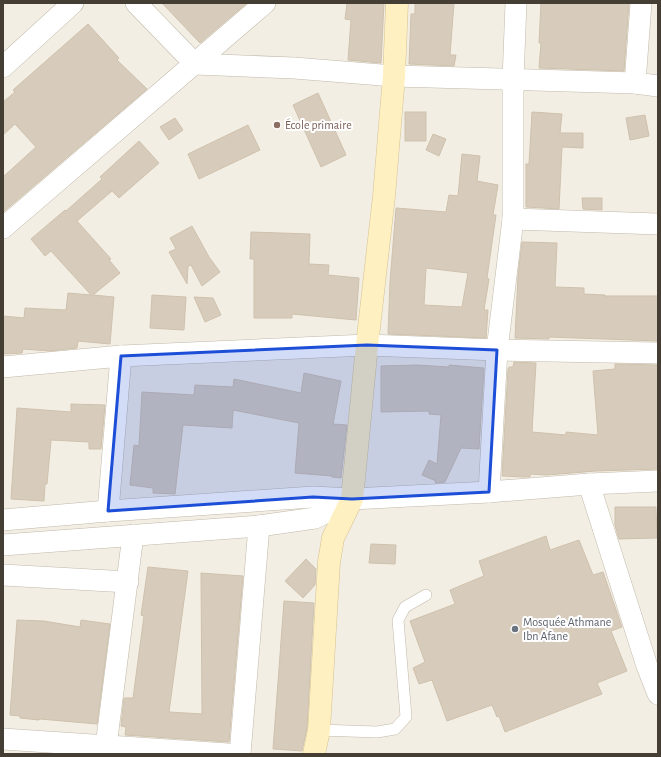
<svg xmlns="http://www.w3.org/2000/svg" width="661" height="757" viewBox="0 0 661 757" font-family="'Alegreya Sans',sans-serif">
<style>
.building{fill:#d7ccbc;stroke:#cfc1ac;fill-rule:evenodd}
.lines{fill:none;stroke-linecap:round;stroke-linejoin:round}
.lane-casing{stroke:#c1b9a9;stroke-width:12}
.street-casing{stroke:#c1b9a9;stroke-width:22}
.secondary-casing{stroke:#d4c292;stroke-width:23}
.lane{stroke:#fff;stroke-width:11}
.street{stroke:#fff;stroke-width:21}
.secondary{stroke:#fff0c1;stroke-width:22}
.marked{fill:#1d4ed8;fill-opacity:0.2;stroke:#1d4ed8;stroke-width:3;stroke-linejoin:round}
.education-dot{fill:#8d6e63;stroke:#fff;stroke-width:1.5}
.worship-dot{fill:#6b7280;stroke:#fff;stroke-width:1.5}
.labels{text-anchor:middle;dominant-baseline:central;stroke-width:4;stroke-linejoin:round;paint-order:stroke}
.education-label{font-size:12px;fill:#785e54;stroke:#fff;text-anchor:start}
.worship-label{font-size:12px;fill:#5b616d;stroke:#fff;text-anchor:start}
</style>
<rect width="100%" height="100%" fill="#f3eee4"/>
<g class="building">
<polygon points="162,3 247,3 200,43"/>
<polygon points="347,3 384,3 381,63 348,60 351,20 345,19"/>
<polygon points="415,3 454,3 450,55 456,55 454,66 409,64 411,14 415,14"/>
<polygon points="541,3 629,3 624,71 539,68 541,43 539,43"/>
<polygon points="88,24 119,58 117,60 147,89 3,212 3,177 36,147 15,124 3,135 3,102 15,92 13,90"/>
<polygon points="318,93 346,155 321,167 293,105"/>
<rect x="405" y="112" width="21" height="29"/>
<polygon points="532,112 562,114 560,133 583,133 583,148 562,147 559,209 526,207 526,164 529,164"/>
<polygon points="645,115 649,136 630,140 626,118"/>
<polygon points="175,118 183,130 169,140 160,127"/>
<polygon points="248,125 260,150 199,179 188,154"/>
<polygon points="433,134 446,139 439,156 426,150"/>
<polygon points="139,141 159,163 119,198 112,191 77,221 111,259 109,260 120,273 93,295 114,297 110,344 78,341 77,348 50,351 23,349 22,353 3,354 3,316 24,318 25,308 66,310 68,293 91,295 51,251 45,256 31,239 65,210 66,211 102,179 100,177"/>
<path d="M 462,154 L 480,156 L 477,181 L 498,185 L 493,215 L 496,215 L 487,278 L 489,279 L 484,310 L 488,310 L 486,338 L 388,334 L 390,282 L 396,208 L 446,212 L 449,195 L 458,196 ZM 426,268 L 468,273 L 462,307 L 424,305 Z"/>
<polygon points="582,198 602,198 602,210 583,209"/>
<polygon points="192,226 209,257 220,272 202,286 191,265 188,266 187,284 169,252 176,249 170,238"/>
<polygon points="251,232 310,234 309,264 329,265 328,275 359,278 356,320 292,314 292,318 254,318 254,259 250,259"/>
<polygon points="522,242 557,243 555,287 584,288 584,294 605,295 605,296 658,296 658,341 549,337 549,339 515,338 518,276"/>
<polygon points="152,295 186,297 184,330 150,328"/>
<polygon points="194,297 213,298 221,315 205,322"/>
<polygon points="514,362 536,363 532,432 566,435 566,432 598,435 593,371 615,369 615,364 658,365 658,469 596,471 546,475 530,474 530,477 524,477 502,476 508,369 509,367 513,367"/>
<polygon points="417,365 449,367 449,365 484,368 479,449 461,448 445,482 435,483 436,481 422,475 429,460 437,464 441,415 429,414 429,411 381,412 381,366"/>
<polygon points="304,373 341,381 333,424 347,425 341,478 332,477 332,476 295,473 299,423 233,410 232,428 183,425 175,494 153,493 153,488 130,485 134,445 139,446 142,392 194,395 195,385 233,387 234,379 301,393"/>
<polygon points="71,404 105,405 101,449 89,449 89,442 51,440 47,484 45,484 44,501 11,499 17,408 71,412"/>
<polygon points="615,507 656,507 657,538 619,539 615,525"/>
<polygon points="546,536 550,550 579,540 593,575 603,572 622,627 611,631 627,671 597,683 602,694 505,732 499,716 497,717 492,705 447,721 432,680 419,684 413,668 425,662 410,621 455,604 450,590 484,576 479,561"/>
<polygon points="371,544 396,545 395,564 369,563"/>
<polygon points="306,559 316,569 315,585 303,598 285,581"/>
<polygon points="148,567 188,571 169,712 202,714 201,573 243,576 229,742 125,735 126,727 121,726 124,698 133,698 144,616 141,615"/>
<polygon points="284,601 314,603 307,728 302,751 273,749"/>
<polygon points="17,620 44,621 80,627 81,620 110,624 97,724 40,719 39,720 20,718 20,716 10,715"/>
</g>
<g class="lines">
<defs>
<polyline id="lane" points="319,730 377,732 395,729 406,717 398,620 405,607 426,595"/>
<g id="street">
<polyline points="136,3 195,64 294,68 394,76 635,83 658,86"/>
<polyline points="3,67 73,3"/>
<polyline points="635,83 641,3"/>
<polyline points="513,219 658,224"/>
<polyline points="3,228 265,3"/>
<polyline points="3,367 121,356 367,345 497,350 658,353"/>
<polyline points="589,484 647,666 658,694"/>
<polyline points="489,492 497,350 513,219 513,80 516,3"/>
<polyline points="108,511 121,356"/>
<polyline points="3,520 108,511 313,497 352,499 489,492 589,484 658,481"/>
<polyline points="3,545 259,526 315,518 351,500"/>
<polyline points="3,575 128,582"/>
<polyline points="3,739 228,754"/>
<polyline points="105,754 133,535"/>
<polyline points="240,754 259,526"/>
</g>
<polyline id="secondary" points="314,754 319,730 329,562 333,538 352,499 367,345 384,196 394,76 397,3"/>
</defs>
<use href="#lane" class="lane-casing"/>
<use href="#street" class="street-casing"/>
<use href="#secondary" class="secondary-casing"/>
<use href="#lane" class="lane"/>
<use href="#street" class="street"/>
<use href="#secondary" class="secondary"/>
</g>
<path class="marked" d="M 367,345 L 497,350 L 489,492 L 352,499 L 313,497 L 108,511 L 121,356 Z"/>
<circle class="education-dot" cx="277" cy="125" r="4"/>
<circle class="worship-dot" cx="515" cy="629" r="4"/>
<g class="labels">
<g class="education-label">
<text x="285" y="125">École primaire</text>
</g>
<g class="worship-label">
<text x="523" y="622">Mosquée Athmane<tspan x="523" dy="14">Ibn Afane</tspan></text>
</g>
</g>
<rect width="661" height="757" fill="none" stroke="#453e34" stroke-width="8"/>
</svg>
